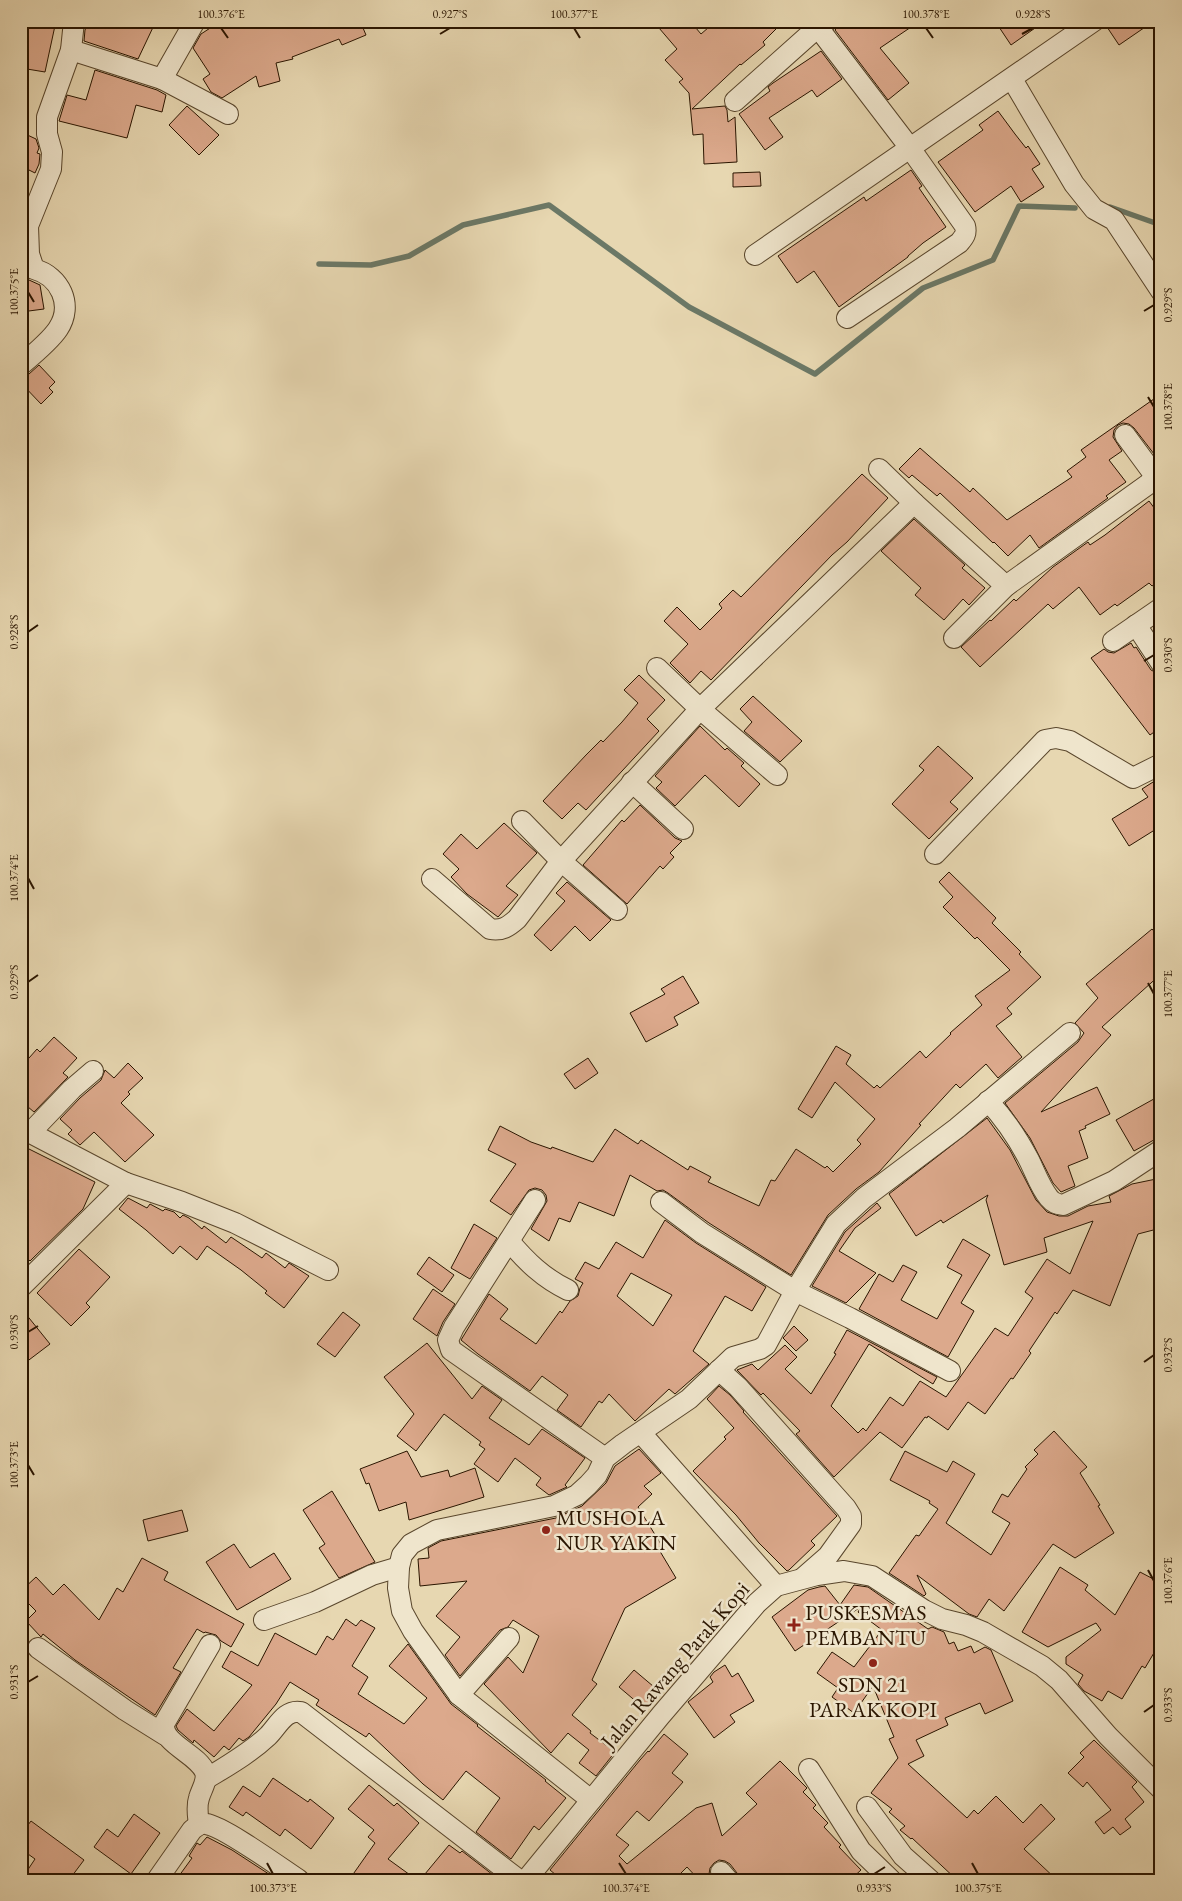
<svg xmlns="http://www.w3.org/2000/svg" width="1182" height="1901" viewBox="0 0 1182 1901" font-family="'EB Garamond',serif">
<style>
.lines{fill:none;stroke-linecap:round;stroke-linejoin:round}
.stream{stroke:#6b7866;stroke-width:5.5}
.building{fill:#dca98c;stroke:#2a1500;fill-rule:evenodd}
.street-casing{stroke:#59462c;stroke-width:22}
.street{stroke:#efe5cc;stroke-width:20}
.ticks{fill:none;stroke:#2a1500;stroke-width:2}
.poi-dot{fill:#8f2418;stroke:#efe5cc;stroke-width:2}
.labels{text-anchor:middle;dominant-baseline:central;stroke-width:5;stroke-linejoin:round;paint-order:stroke}
.poi-label{font-size:22px;fill:#2a1500;stroke:#efe5cc;text-anchor:start}
.street-label{font-size:22px;fill:#2a1500;stroke:#efe5cc}
.neatline{fill:none;stroke:#2a1500;stroke-width:2}
.ticks-label{font-size:12px;text-anchor:middle;fill:#2a1500}
</style>
<rect width="100%" height="100%" fill="#e7d7b1"/>
<filter id="stains"><feTurbulence type="fractalNoise" baseFrequency=".004" numOctaves="4"/><feColorMatrix values="0 0 0 0 .2 0 0 0 0 .09 0 0 0 0 .02 0 0 0 .5 -.17"/></filter>
<radialGradient id="worn" r=".72"><stop offset=".6" stop-color="#630" stop-opacity="0"/><stop offset="1" stop-color="#630" stop-opacity=".3"/></radialGradient>
<g class="lines">
<g class="stream">
<polyline points="1110,207 1161,225"/>
<polyline points="319,264 371,265 409,256 463,225 549,205 689,307 815,374 923,288 993,260 1019,206 1075,208"/>
</g>
</g>
<g class="building">
<polygon points="21,21 56,21 45,72 21,68"/>
<polygon points="89,21 156,21 138,59 84,41 85,30"/>
<polygon points="221,21 360,21 366,35 342,45 339,39 292,57 293,59 276,63 280,81 259,87 256,76 222,98 211,92 203,79 210,74 193,48 201,34"/>
<polygon points="653,21 690,21 701,34 716,21 784,21 763,42 765,45 741,65 740,64 692,109 725,106 727,110 728,122 735,117 737,162 704,164 703,134 693,135 689,93 679,82 683,79 665,60 677,49"/>
<polygon points="843,21 920,21 880,48 909,83 888,100 835,30"/>
<polygon points="995,21 1045,21 1011,45"/>
<polygon points="1106,21 1154,21 1119,45 1105,24"/>
<polygon points="821,51 842,79 817,97 812,90 769,118 783,137 765,150 739,114 770,91 768,87 773,83"/>
<polygon points="95,70 157,90 166,95 162,112 136,105 127,138 59,121 67,95 86,100"/>
<polygon points="187,106 219,135 199,155 169,125"/>
<polygon points="998,111 1015,134 1026,148 1028,146 1040,164 1032,169 1044,187 1021,202 1011,186 975,212 938,162 983,130 979,125"/>
<polygon points="21,132 36,139 39,148 37,153 40,154 39,164 35,173 29,170 21,186"/>
<polygon points="911,170 922,186 919,188 946,227 923,243 908,256 908,257 839,307 814,271 797,283 778,256 864,197 866,201"/>
<polygon points="760,172 761,186 733,187 733,173"/>
<polygon points="21,275 24,275 29,280 40,285 44,309 21,312"/>
<polygon points="39,365 55,382 49,388 53,392 41,404 21,383 21,377 29,374"/>
<polygon points="1161,394 1161,463 1134,428 1129,424 1123,423 1118,425 1114,430 1113,437 1122,451 1109,460 1126,482 1106,496 1108,498 1039,548 1030,535 1008,556 994,542 993,543 940,493 937,496 912,475 909,478 899,469 920,448 970,492 973,488 1007,520 1072,477 1067,471 1086,457 1081,450"/>
<polygon points="862,474 888,498 847,542 832,555 711,680 701,671 690,683 670,663 688,644 664,621 677,607 700,630 722,608 719,604 733,590 741,597"/>
<polygon points="1149,501 1161,517 1161,580 1152,586 1149,583 1117,606 1115,604 1100,615 1079,587 1053,609 1048,604 980,667 961,647 990,620 991,621 1014,599 1016,601 1053,567 1088,542 1090,545 1105,535"/>
<polygon points="914,519 965,565 962,568 985,588 969,605 963,599 944,620 915,595 921,588 881,551"/>
<polygon points="1131,643 1134,648 1136,647 1151,670 1161,675 1161,727 1150,735 1091,658 1104,649 1108,652 1114,653"/>
<polygon points="639,675 665,700 647,719 659,731 586,810 578,803 562,819 543,801 586,755 601,740 603,742 622,722 638,703 624,690"/>
<polygon points="753,696 802,741 780,762 744,731 752,722 740,709"/>
<polygon points="700,726 725,750 727,748 744,763 741,766 760,784 739,807 705,775 675,806 656,788 662,782 655,776"/>
<polygon points="938,746 973,778 950,802 958,809 929,839 892,804 924,770 919,766"/>
<polygon points="1161,777 1161,826 1129,846 1112,819 1148,797 1142,789"/>
<polygon points="640,805 675,838 682,841 670,853 674,857 663,869 660,866 627,904 583,865 622,820 624,822"/>
<polygon points="504,823 537,853 506,886 518,895 498,917 467,894 451,877 459,869 443,854 461,834 477,849"/>
<polygon points="949,872 996,918 992,923 1021,952 1019,954 1041,977 1007,1008 1012,1014 996,1026 1022,1057 998,1078 986,1064 960,1088 956,1084 919,1124 921,1125 879,1172 856,1189 828,1215 791,1275 709,1223 668,1193 663,1190 657,1191 630,1175 614,1216 579,1202 570,1222 559,1218 549,1241 531,1229 547,1201 546,1195 542,1190 535,1188 529,1190 511,1215 490,1201 516,1164 488,1150 500,1126 531,1142 551,1149 552,1147 593,1162 615,1129 638,1144 641,1140 688,1170 690,1166 711,1177 708,1182 759,1206 771,1180 775,1181 796,1149 825,1168 827,1166 833,1172 861,1144 857,1140 875,1119 835,1082 812,1118 798,1109 836,1046 851,1055 846,1064 874,1088 877,1085 880,1088 920,1051 926,1058 951,1034 950,1033 982,1005 975,996 1010,970 977,937 975,939 943,907 953,897 939,882"/>
<polygon points="567,882 611,920 590,941 575,926 551,951 534,935 565,901 556,893"/>
<polygon points="1152,929 1161,939 1161,974 1102,1027 1111,1035 1041,1112 1097,1087 1110,1114 1085,1126 1086,1128 1079,1131 1088,1158 1068,1166 1075,1186 1061,1192 1053,1183 1030,1138 1005,1103 1078,1042 1084,1033 1075,1023 1098,998 1086,984"/>
<polygon points="683,976 699,1003 674,1017 678,1025 646,1042 630,1013 665,994 661,989"/>
<polygon points="54,1037 77,1058 63,1073 68,1077 34,1112 21,1101 21,1067 37,1049 40,1052"/>
<polygon points="588,1058 598,1073 575,1089 564,1074"/>
<polygon points="128,1063 143,1078 128,1092 130,1094 121,1103 154,1135 125,1162 94,1132 80,1145 68,1134 72,1130 60,1119 80,1098 101,1080 105,1070 114,1078"/>
<polygon points="1161,1095 1161,1136 1134,1151 1116,1120"/>
<polygon points="987,1118 1010,1150 1036,1200 1047,1212 1059,1216 1068,1216 1088,1206 1111,1202 1109,1196 1132,1184 1161,1178 1161,1228 1138,1234 1110,1306 1073,1290 1057,1314 1055,1312 1029,1351 1031,1353 1013,1379 1011,1378 985,1414 968,1402 948,1430 928,1416 927,1418 925,1417 902,1448 880,1432 834,1477 796,1434 800,1431 763,1393 761,1395 737,1370 752,1364 758,1370 785,1345 797,1357 785,1369 811,1394 836,1354 834,1353 847,1330 937,1377 933,1384 869,1344 831,1406 858,1433 863,1428 866,1431 890,1397 903,1406 920,1381 946,1397 995,1328 1008,1336 1033,1298 1025,1292 1047,1259 1070,1274 1093,1221 1044,1238 1047,1252 1004,1265 986,1200 988,1195 943,1223 941,1220 916,1236 889,1194"/>
<polygon points="21,1145 95,1182 83,1209 30,1261 29,1260 21,1268"/>
<polygon points="128,1198 147,1208 150,1204 163,1211 165,1209 174,1212 180,1218 183,1215 189,1218 202,1229 204,1226 226,1243 231,1237 262,1258 266,1253 285,1268 289,1263 309,1276 284,1308 265,1293 267,1291 241,1270 207,1246 197,1260 180,1246 173,1254 146,1230 119,1209"/>
<polygon points="877,1203 881,1208 855,1228 839,1251 876,1273 846,1303 812,1286 845,1232"/>
<path d="M 665,1220 L 696,1243 L 766,1287 L 752,1311 L 725,1296 L 693,1351 L 709,1364 L 675,1394 L 669,1389 L 635,1421 L 609,1394 L 602,1403 L 599,1401 L 581,1427 L 557,1410 L 568,1395 L 542,1376 L 530,1391 L 478,1354 L 461,1340 L 489,1294 L 508,1309 L 500,1319 L 536,1344 L 560,1311 L 562,1313 L 570,1301 L 578,1296 L 580,1288 L 583,1283 L 575,1279 L 585,1262 L 599,1269 L 616,1242 L 643,1258 ZM 631,1273 L 672,1295 L 653,1326 L 617,1296 Z"/>
<polygon points="474,1224 497,1238 470,1279 451,1268"/>
<polygon points="963,1239 990,1255 961,1303 974,1311 948,1357 859,1309 879,1274 893,1282 903,1265 917,1272 901,1300 937,1319 962,1275 947,1267"/>
<polygon points="79,1249 110,1277 86,1303 90,1307 71,1326 37,1293"/>
<polygon points="429,1257 454,1275 442,1292 417,1274"/>
<polygon points="433,1289 455,1304 443,1322 437,1336 413,1319"/>
<polygon points="21,1308 50,1344 21,1366"/>
<polygon points="343,1312 360,1325 335,1357 317,1344"/>
<polygon points="794,1326 808,1340 796,1351 783,1338"/>
<polygon points="427,1343 472,1399 482,1386 502,1400 489,1418 529,1445 542,1429 585,1458 565,1485 567,1487 549,1495 536,1485 541,1478 515,1458 498,1482 474,1464 485,1449 479,1445 481,1442 444,1414 416,1451 397,1436 414,1414 384,1377"/>
<polygon points="719,1386 730,1395 744,1411 743,1412 837,1516 811,1541 815,1545 789,1570 787,1571 759,1543 736,1515 693,1471 726,1439 724,1437 734,1428 707,1399"/>
<polygon points="1054,1431 1087,1467 1080,1473 1100,1505 1098,1506 1114,1533 1075,1558 1053,1544 1004,1611 989,1599 977,1617 969,1614 917,1575 926,1594 924,1596 889,1573 916,1535 919,1536 938,1509 929,1503 930,1501 890,1480 905,1451 947,1472 953,1461 975,1474 946,1523 991,1555 1010,1523 992,1512 1002,1494 1008,1497 1027,1469 1025,1467 1038,1454 1034,1450"/>
<polygon points="639,1449 661,1473 644,1486 652,1494 638,1507 662,1546 658,1548 676,1578 625,1608 592,1680 597,1684 572,1715 591,1731 590,1733 615,1752 596,1776 579,1763 589,1750 569,1734 568,1733 551,1753 484,1684 508,1657 523,1673 539,1636 513,1620 508,1627 500,1630 460,1676 445,1655 460,1637 436,1616 467,1581 420,1586 418,1559 429,1558 428,1548 441,1541 556,1518 582,1506 606,1483 615,1466"/>
<polygon points="407,1451 421,1477 448,1470 450,1477 475,1468 484,1497 409,1520 406,1502 379,1511 369,1483 366,1484 360,1469"/>
<polygon points="332,1491 375,1562 339,1578 319,1548 325,1544 303,1510"/>
<polygon points="182,1510 188,1531 148,1541 143,1520"/>
<polygon points="234,1544 250,1568 274,1553 291,1579 237,1610 206,1562"/>
<polygon points="142,1558 168,1572 164,1580 244,1624 231,1647 221,1641 216,1635 205,1632 204,1633 197,1629 173,1668 181,1672 155,1715 75,1660 43,1634 41,1637 26,1621 36,1611 21,1596 21,1591 36,1577 53,1595 64,1584 99,1620 117,1588 123,1592"/>
<polygon points="1060,1567 1088,1585 1085,1590 1115,1615 1140,1572 1161,1583 1161,1641 1145,1668 1142,1666 1122,1699 1108,1691 1102,1701 1084,1691 1078,1684 1083,1675 1066,1664 1066,1657 1101,1630 1096,1623 1048,1647 1022,1632"/>
<polygon points="854,1585 868,1587 928,1629 932,1627 944,1632 949,1644 954,1642 958,1651 971,1646 974,1653 985,1647 991,1650 1013,1701 985,1714 980,1703 945,1718 948,1725 916,1740 924,1756 908,1764 967,1818 974,1810 978,1814 996,1796 1023,1823 1041,1804 1055,1819 1024,1849 1057,1880 957,1880 912,1838 911,1839 900,1830 905,1826 889,1812 892,1809 871,1793 898,1758 889,1739 894,1737 873,1686 854,1713 832,1697 838,1688 817,1673 832,1652 854,1667 882,1630 858,1612 862,1606 795,1651 772,1617 808,1590 819,1587 825,1586 840,1605"/>
<polygon points="346,1619 356,1626 361,1620 375,1628 352,1666 368,1677 358,1694 404,1724 427,1698 389,1666 408,1644 451,1704 478,1725 477,1726 546,1780 545,1781 566,1798 539,1830 534,1826 511,1859 476,1832 500,1798 466,1771 443,1800 423,1784 369,1733 366,1737 316,1705 319,1700 290,1682 276,1704 249,1737 243,1741 239,1738 229,1750 224,1746 214,1757 194,1740 193,1743 178,1730 176,1726 187,1709 214,1731 252,1685 222,1667 231,1651 258,1666 275,1633 316,1655 327,1636 333,1640"/>
<polygon points="725,1665 732,1677 738,1673 754,1701 730,1715 735,1722 714,1738 688,1702 713,1682 710,1677 714,1672"/>
<polygon points="634,1670 660,1692 645,1709 619,1687"/>
<polygon points="664,1734 688,1754 672,1773 683,1782 649,1821 637,1811 616,1835 629,1845 619,1856 627,1864 696,1808 712,1803 722,1836 757,1804 746,1793 780,1761 807,1788 803,1792 816,1805 813,1808 828,1823 824,1827 841,1845 839,1847 861,1870 850,1880 740,1880 737,1873 730,1864 725,1861 719,1860 714,1863 710,1868 709,1874 712,1880 699,1880 687,1867 674,1880 562,1880 550,1870 640,1760 648,1751 649,1752"/>
<polygon points="1094,1740 1137,1782 1132,1787 1144,1802 1125,1819 1131,1827 1120,1835 1113,1827 1104,1834 1095,1822 1111,1810 1087,1782 1083,1787 1068,1773 1084,1757 1080,1753"/>
<polygon points="273,1778 308,1802 310,1799 334,1818 311,1849 285,1829 280,1836 246,1812 243,1816 229,1807 243,1786 260,1797"/>
<polygon points="369,1785 394,1806 397,1803 419,1823 388,1859 417,1880 349,1880 375,1843 368,1837 374,1830 348,1809"/>
<polygon points="134,1814 160,1833 131,1874 94,1847 107,1829 118,1837"/>
<polygon points="31,1821 84,1860 69,1880 21,1880 35,1859 21,1849 21,1834"/>
<polygon points="207,1837 232,1850 278,1880 176,1880 192,1858 189,1856 197,1843 200,1845"/>
<polygon points="449,1845 460,1853 462,1851 497,1878 496,1880 420,1880"/>
</g>
<g class="lines">
<defs>
<g id="street">
<path d="M 813,21 L 910,148 L 965,226 C 967,234 964,237 959,243 L 847,318"/>
<polyline points="71,50 162,79 195,21"/>
<polyline points="162,79 228,114"/>
<polyline points="1012,79 1074,184 1094,209 1114,220 1161,291"/>
<polyline points="735,101 818,27 827,21"/>
<polyline points="755,255 1094,21"/>
<path d="M 21,365 C 33,355 50,341 58,329 C 74,305 60,276 34,269 L 29,254 L 28,226 L 51,169 L 52,152 L 47,134 L 47,117 L 71,50 L 74,21"/>
<polyline points="1125,435 1161,484"/>
<polyline points="879,469 914,503 1006,586"/>
<polyline points="1136,625 1161,663"/>
<polyline points="954,638 1006,586 1161,475"/>
<polyline points="1113,641 1161,608"/>
<polyline points="657,668 700,709 777,775"/>
<polyline points="632,782 683,829"/>
<polyline points="522,821 561,861 617,910"/>
<polyline points="935,854 1045,740 1056,738 1070,741 1133,778 1161,764"/>
<path d="M 432,879 L 490,929 C 502,931 508,927 517,919 L 561,861 L 700,709 L 914,503"/>
<path d="M 988,1101 C 1004,1118 1018,1139 1029,1160 C 1035,1172 1040,1187 1049,1198 C 1053,1203 1057,1204 1063,1205 L 1114,1181 L 1161,1150"/>
<polyline points="21,1128 126,1183 182,1202 235,1223 328,1270"/>
<polyline points="30,1133 72,1089 93,1071"/>
<polyline points="535,1200 454,1327 448,1340 451,1350 605,1458"/>
<polyline points="661,1202 702,1233 795,1291 850,1318 950,1371"/>
<path d="M 509,1241 C 526,1261 543,1278 568,1290"/>
<polyline points="21,1287 126,1183"/>
<polyline points="719,1370 738,1387 846,1508 851,1516 851,1524 828,1556 804,1577"/>
<polyline points="641,1433 776,1586"/>
<polyline points="264,1620 315,1602 372,1575 399,1567"/>
<polyline points="38,1648 125,1710 165,1735"/>
<polyline points="459,1695 509,1638"/>
<polyline points="809,1769 861,1851 891,1880"/>
<path d="M 206,1779 C 227,1766 250,1753 268,1736 C 278,1726 285,1709 301,1712 L 519,1880"/>
<polyline points="591,1800 459,1695 413,1631 402,1611 398,1588 399,1567 402,1555 411,1544 437,1530 554,1506 577,1495 588,1485 597,1475 605,1458 623,1444 689,1399 733,1357 760,1349 766,1345 795,1291 836,1224 864,1198 957,1128 1070,1033"/>
<polyline points="867,1807 903,1856 930,1880"/>
<path d="M 199,1825 C 198,1816 196,1807 199,1798 C 201,1790 208,1781 205,1772 C 198,1754 162,1744 164,1724 L 210,1645"/>
<polyline points="721,1872 728,1880"/>
<path d="M 157,1880 L 192,1830 C 197,1826 200,1823 206,1824 C 223,1826 281,1868 299,1880"/>
<polyline points="526,1880 661,1715 757,1603 776,1586 817,1575 844,1571 872,1576 924,1610 942,1619 966,1625 983,1632 1042,1666 1059,1680 1108,1736 1161,1789"/>
</g>
</defs>
<use href="#street" class="street-casing"/>
<use href="#street" class="street"/>
</g>
<path class="ticks" d="M 221,28 L 228,38M 574,28 L 580,38M 926,28 L 933,38M 440,34 L 450,28M 1022,34 L 1033,28M 28,292 L 34,302M 1144,311 L 1154,305M 1148,397 L 1154,407M 28,632 L 38,625M 1144,661 L 1154,655M 28,878 L 34,889M 28,982 L 38,975M 1148,983 L 1154,994M 28,1332 L 38,1326M 1144,1362 L 1154,1355M 28,1465 L 34,1475M 1148,1570 L 1154,1581M 28,1682 L 38,1676M 1144,1712 L 1154,1705M 267,1863 L 273,1874M 619,1863 L 626,1874M 972,1863 L 978,1874M 874,1874 L 885,1867"/>
<g class="poi-dot">
<circle cx="546" cy="1530" r="5"/>
<path d="M791.5 1617.5h5v5h5v5h-5v5h-5v-5h-5v-5h5z"/>
<circle cx="873" cy="1663" r="5"/>
</g>
<g class="labels">
<g class="poi-label">
<text x="556" y="1517">MUSHOLA<tspan x="556" dy="25">NUR YAKIN</tspan></text>
<text x="805" y="1612">PUSKESMAS<tspan x="805" dy="25">PEMBANTU</tspan></text>
<text x="873" y="1684" text-anchor="middle">SDN 21<tspan x="873" dy="25">PARAK KOPI</tspan></text>
</g>
<g class="street-label">
<text transform="translate(675 1665) rotate(-49)">Jalan Rawang Parak Kopi</text>
</g>
</g>
<rect width="1182" height="1901" fill="none" stroke="#e7d7b1" stroke-width="55"/>
<rect x="28" y="28" width="1126" height="1846" class="neatline"/>
<g class="ticks-label">
<text x="221" y="18">100.376°E</text>
<text x="450" y="18">0.927°S</text>
<text x="574" y="18">100.377°E</text>
<text x="926" y="18">100.378°E</text>
<text x="1033" y="18">0.928°S</text>
<text transform="translate(14 292) rotate(-90)" y="4">100.375°E</text>
<text transform="translate(1168 305) rotate(-90)" y="4">0.929°S</text>
<text transform="translate(1168 407) rotate(-90)" y="4">100.378°E</text>
<text transform="translate(14 632) rotate(-90)" y="4">0.928°S</text>
<text transform="translate(1168 655) rotate(-90)" y="4">0.930°S</text>
<text transform="translate(14 878) rotate(-90)" y="4">100.374°E</text>
<text transform="translate(14 982) rotate(-90)" y="4">0.929°S</text>
<text transform="translate(1168 994) rotate(-90)" y="4">100.377°E</text>
<text transform="translate(14 1332) rotate(-90)" y="4">0.930°S</text>
<text transform="translate(1168 1355) rotate(-90)" y="4">0.932°S</text>
<text transform="translate(14 1465) rotate(-90)" y="4">100.373°E</text>
<text transform="translate(1168 1581) rotate(-90)" y="4">100.376°E</text>
<text transform="translate(14 1682) rotate(-90)" y="4">0.931°S</text>
<text transform="translate(1168 1705) rotate(-90)" y="4">0.933°S</text>
<text x="273" y="1892">100.373°E</text>
<text x="626" y="1892">100.374°E</text>
<text x="874" y="1892">0.933°S</text>
<text x="978" y="1892">100.375°E</text>
</g>
<rect width="100%" height="100%" filter="url(#stains)"/>
<rect width="100%" height="100%" fill="url(#worn)"/>
</svg>
